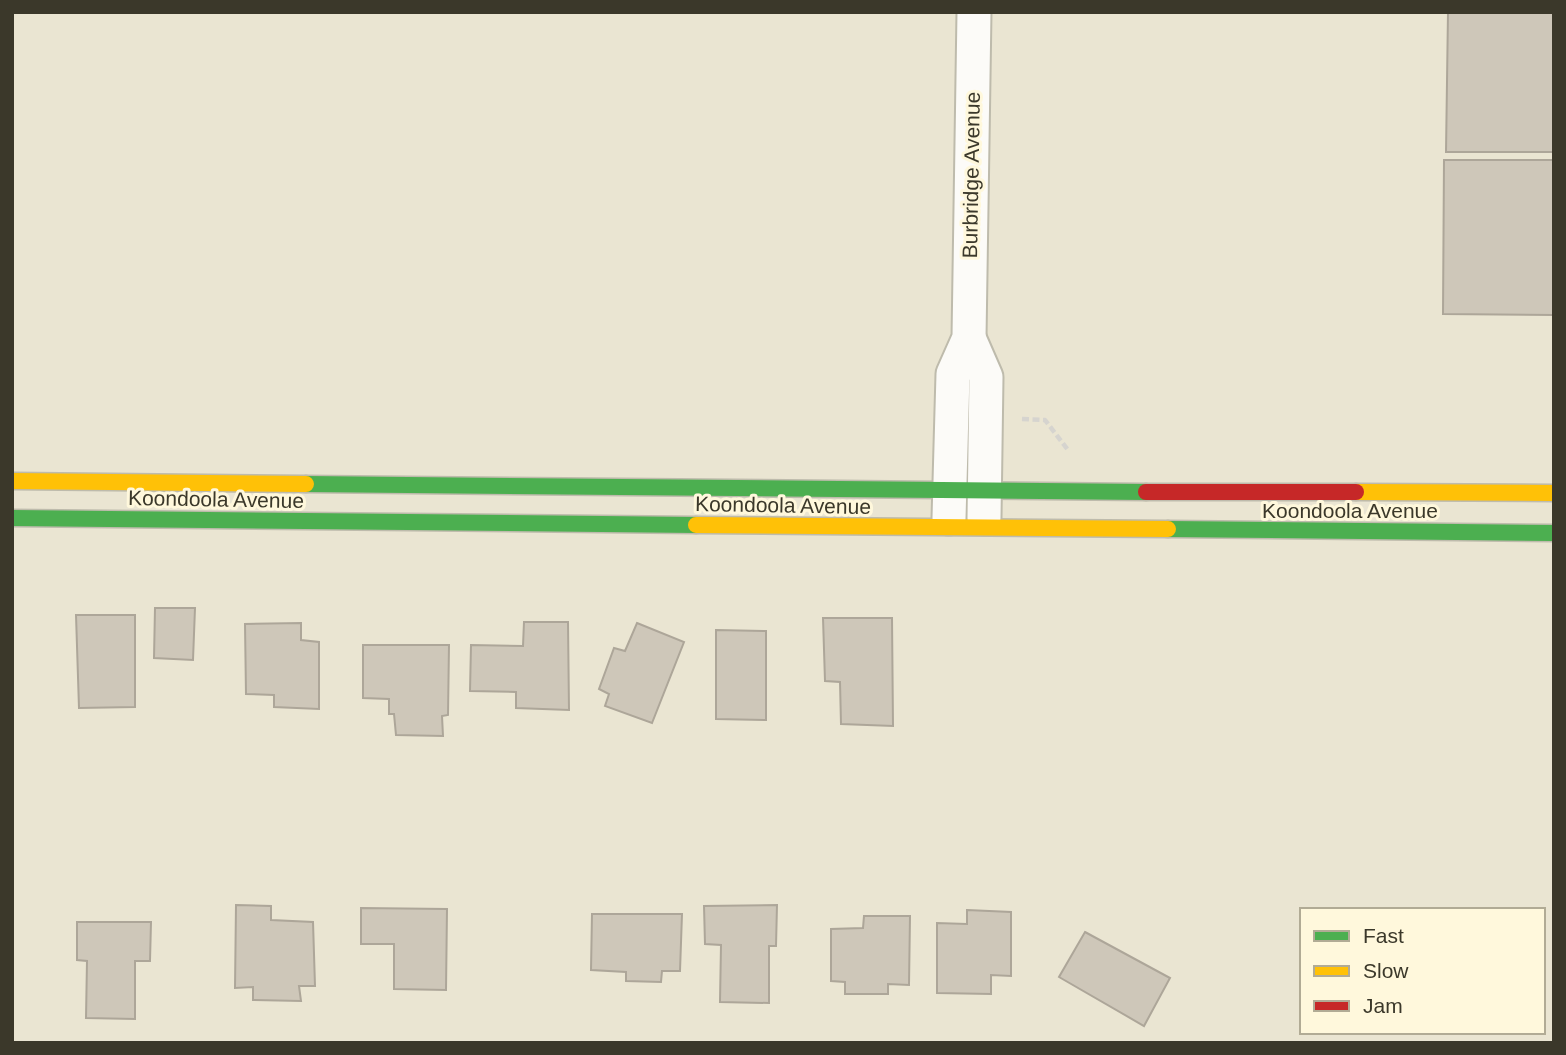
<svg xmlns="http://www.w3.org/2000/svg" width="1566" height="1055" viewBox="0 0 1566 1055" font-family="Arial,sans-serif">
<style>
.building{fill:#cec7b9;stroke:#ada699;stroke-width:2}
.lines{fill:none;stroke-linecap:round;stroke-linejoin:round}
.street-casing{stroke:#bebbac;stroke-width:37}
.fast-casing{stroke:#bebbac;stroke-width:19}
.slow-casing{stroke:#bebbac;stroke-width:19}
.jam-casing{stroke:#bebbac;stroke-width:19}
.path{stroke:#d6d4cf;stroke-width:4.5;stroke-dasharray:7 3.5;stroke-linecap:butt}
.street{stroke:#fcfbf8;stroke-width:33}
.fast{stroke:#4caf50;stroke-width:16}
.slow{stroke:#ffc107;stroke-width:16}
.jam{stroke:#c62828;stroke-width:16}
.labels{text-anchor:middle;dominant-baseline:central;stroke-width:6;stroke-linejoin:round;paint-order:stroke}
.street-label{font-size:21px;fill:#3b382a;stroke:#fff8dc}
</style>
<rect width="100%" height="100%" fill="#eae5d2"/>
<g class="building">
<polygon points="1448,12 1554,12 1554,152 1446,152"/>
<polygon points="1444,160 1554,160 1554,315 1443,314"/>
<polygon points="155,608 195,608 193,660 154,658"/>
<polygon points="76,615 135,615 135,707 79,708"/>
<polygon points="823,618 892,618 893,726 841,724 840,682 825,681"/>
<polygon points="524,622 568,622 569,710 516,708 516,692 470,691 471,645 523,646"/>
<polygon points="301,623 301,640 319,642 319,709 274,707 274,695 246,694 245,624"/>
<polygon points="637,623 684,642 652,723 605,706 609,694 599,689 614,648 625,651"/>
<polygon points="716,630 766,631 766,720 716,719"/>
<polygon points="363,645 449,645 448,715 442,716 443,736 396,735 394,714 389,714 389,699 363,698"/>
<polygon points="236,905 271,906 271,920 313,922 315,986 299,986 301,1001 253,1000 253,987 235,988"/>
<polygon points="777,905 776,946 769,946 769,1003 720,1002 721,945 705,944 704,906"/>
<polygon points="361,908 447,909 446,990 394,989 394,944 361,944"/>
<polygon points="967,910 1011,912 1011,976 991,975 991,994 937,993 937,923 967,924"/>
<polygon points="592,914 682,914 680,971 662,971 661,982 626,981 626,972 591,970"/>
<polygon points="864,916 910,916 909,985 888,984 888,994 845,994 845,982 831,981 831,929 863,928"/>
<polygon points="77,922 151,922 150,961 135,961 135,1019 86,1018 87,961 77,960"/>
<polygon points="1085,932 1170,978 1144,1026 1059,977"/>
</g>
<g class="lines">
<defs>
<g id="street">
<polyline points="969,338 986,377 984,518"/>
<polyline points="949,518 953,374 969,338 974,12"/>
</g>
<g id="fast">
<polyline points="306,484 1146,492"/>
<polyline points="12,518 696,525"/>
<polyline points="1168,529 1554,533"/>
</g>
<g id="slow">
<polyline points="12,481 306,484"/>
<polyline points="1356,492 1554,493"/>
<polyline points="696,525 1168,529"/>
</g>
<polyline id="jam" points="1146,492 1356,492"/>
</defs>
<use href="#street" class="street-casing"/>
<use href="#fast" class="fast-casing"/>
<use href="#slow" class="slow-casing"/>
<use href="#jam" class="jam-casing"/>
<polyline class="path" points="1022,419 1045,420 1068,450"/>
<use href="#street" class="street"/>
<use href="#fast" class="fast"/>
<use href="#slow" class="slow"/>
<use href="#jam" class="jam"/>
</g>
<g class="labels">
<g class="street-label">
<text transform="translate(971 175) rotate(-89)">Burbridge Avenue</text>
<text transform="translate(216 499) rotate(1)">Koondoola Avenue</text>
<text transform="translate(783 505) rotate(1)">Koondoola Avenue</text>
<text x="1350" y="510">Koondoola Avenue</text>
</g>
</g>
<rect width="1566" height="1055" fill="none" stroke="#3b382a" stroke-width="28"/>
<rect x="1300" y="908" width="245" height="126" fill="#fff8dc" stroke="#b1ab95" stroke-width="2"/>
<rect x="1314" y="931" width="35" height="10" fill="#4caf50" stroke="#b1ab95" stroke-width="2"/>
<text x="1363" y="943" font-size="21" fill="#3b382a">Fast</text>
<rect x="1314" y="966" width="35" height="10" fill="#ffc107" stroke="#b1ab95" stroke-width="2"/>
<text x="1363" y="978" font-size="21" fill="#3b382a">Slow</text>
<rect x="1314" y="1001" width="35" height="10" fill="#c62828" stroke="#b1ab95" stroke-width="2"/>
<text x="1363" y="1013" font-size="21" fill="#3b382a">Jam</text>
</svg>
